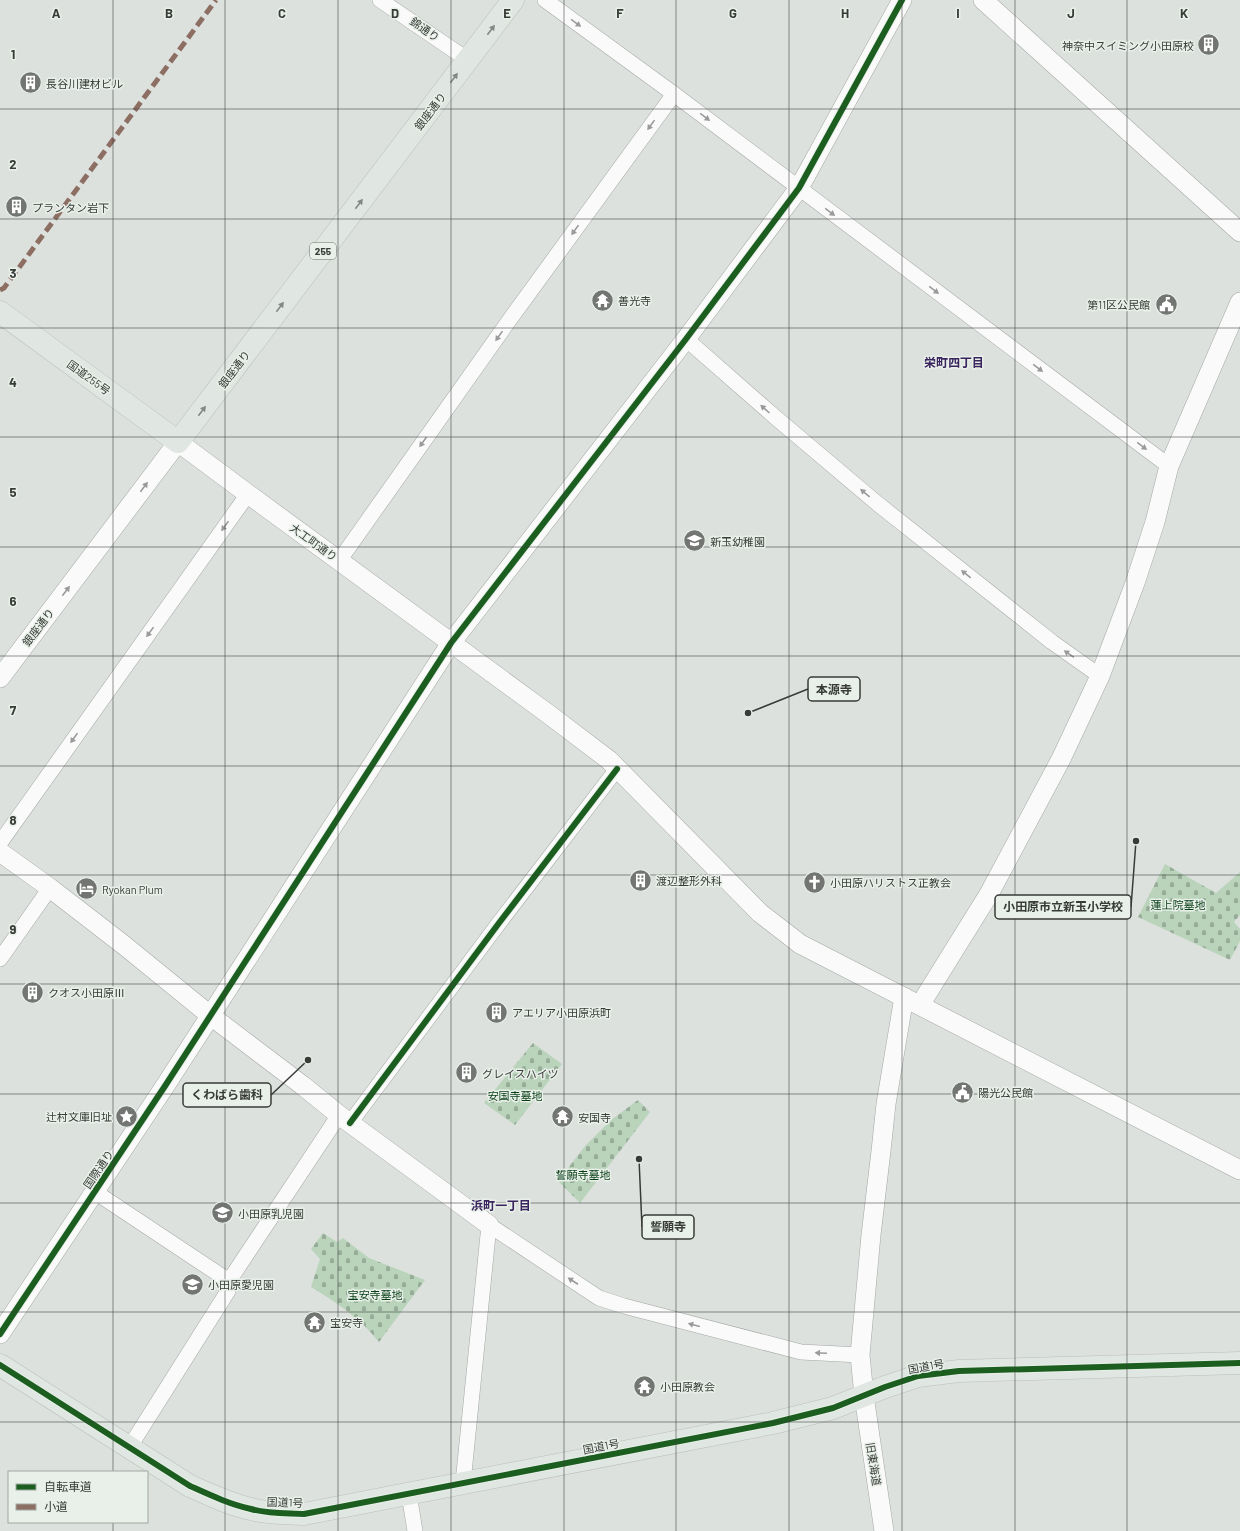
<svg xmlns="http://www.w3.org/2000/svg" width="1240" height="1531" viewBox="0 0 1240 1531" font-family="Barlow,'Noto Sans JP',sans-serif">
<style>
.cemetery{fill:url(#cemetery-stones)}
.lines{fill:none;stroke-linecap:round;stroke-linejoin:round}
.minor-casing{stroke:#a4a8a4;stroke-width:16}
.tertiary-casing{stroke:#a4a8a4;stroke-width:20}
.trunk-casing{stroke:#bcbfbc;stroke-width:23}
.minor{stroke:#fafafa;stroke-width:15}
.tertiary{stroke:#fafafa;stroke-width:19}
.trunk{stroke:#e0e6e1;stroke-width:22}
.quiet{stroke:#8d6e63;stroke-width:5;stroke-dasharray:10 5;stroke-linecap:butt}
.cycleway-casing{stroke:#e8f0e9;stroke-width:8}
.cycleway{stroke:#1b5e20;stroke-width:6}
.oneway{fill:#999a99}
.oneway2{fill:#848884}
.grid{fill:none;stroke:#383b38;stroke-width:1;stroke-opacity:0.55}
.labels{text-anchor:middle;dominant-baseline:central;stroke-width:3;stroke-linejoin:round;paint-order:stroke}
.shield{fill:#e8f0e9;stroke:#6d716d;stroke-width:1}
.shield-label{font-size:10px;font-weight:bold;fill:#383b38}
.street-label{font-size:11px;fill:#383b38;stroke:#e8f0e9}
.poi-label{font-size:11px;fill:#383b38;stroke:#e8f0e9;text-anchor:start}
.park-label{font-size:11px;fill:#073d15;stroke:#e8f0e9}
.neighbourhood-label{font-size:12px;font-weight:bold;fill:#3b255f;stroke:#e8f0e9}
.grid-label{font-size:13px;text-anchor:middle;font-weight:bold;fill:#383b38;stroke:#e8f0e9;stroke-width:3;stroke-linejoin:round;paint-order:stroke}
.leader{fill:none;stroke:#383b38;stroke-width:1.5}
.callout-dot{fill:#383b38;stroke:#e8f0e9;stroke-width:1.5}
.callout{fill:#e8f0e9;stroke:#383b38;stroke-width:1.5}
.callout-label{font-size:12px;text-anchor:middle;font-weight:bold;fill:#383b38}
</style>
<defs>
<pattern id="cemetery-stones" width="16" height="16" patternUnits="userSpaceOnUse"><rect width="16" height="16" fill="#b9d4bb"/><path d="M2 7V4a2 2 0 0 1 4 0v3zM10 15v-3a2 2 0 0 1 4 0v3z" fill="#97ad99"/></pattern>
</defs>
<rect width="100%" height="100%" fill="#dde1dd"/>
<g class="cemetery">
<polygon points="1165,864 1216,893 1240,872 1240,915 1234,922 1240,929 1240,941 1230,960 1138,917"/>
<polygon points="533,1043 562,1064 515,1125 484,1103"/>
<polygon points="638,1100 650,1112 580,1203 558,1181 585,1146 611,1120"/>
<path d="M 323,1233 L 337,1242 L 343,1238 L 369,1258 L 425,1280 L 379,1342 C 361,1319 336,1302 311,1287 L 320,1259 L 311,1249 Z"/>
</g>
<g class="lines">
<defs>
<g id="minor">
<polyline points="380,0 468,60"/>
<polyline points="545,0 674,94 1169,466"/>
<polyline points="686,339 775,417 878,504 1052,642 1100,676"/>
<polyline points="339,561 508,322 674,94"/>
<polyline points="0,843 248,494"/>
<polyline points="0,959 50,888"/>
<polyline points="350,1123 499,923 617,769"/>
<polyline points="95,1192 229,1281"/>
<polyline points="129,1448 228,1291 229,1281 339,1115"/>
<polyline points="463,1483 489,1225 599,1298 624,1306 801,1352 860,1355"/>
<polyline points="409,1494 415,1531"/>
</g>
<g id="tertiary">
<polyline points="983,0 1240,232"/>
<polyline points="0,678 178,442 248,494 547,713 609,760 760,913 800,944 1240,1170"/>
<polyline points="0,852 50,888 125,946 211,1016 302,1085 339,1115 489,1225"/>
<polyline points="920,1005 989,894 1061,759 1100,676 1135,583 1155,522 1169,466 1240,302"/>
<polyline points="0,1334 165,1086 451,643 686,339 799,188 902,0"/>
<polyline points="884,1531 864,1396 860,1355 871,1235 881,1151 886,1104 904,997"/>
</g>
<g id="trunk">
<polyline points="0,312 178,442 513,0"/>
<path d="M 0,1365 L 190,1486 C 210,1495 229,1504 251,1509 C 268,1514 286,1513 304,1514 L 773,1423 L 833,1408 L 885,1387 L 918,1376 L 959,1371 L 1240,1363"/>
</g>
</defs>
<use href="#minor" class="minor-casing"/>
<use href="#tertiary" class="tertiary-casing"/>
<use href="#trunk" class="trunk-casing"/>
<use href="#minor" class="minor"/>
<use href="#tertiary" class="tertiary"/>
<use href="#trunk" class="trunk"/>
<polyline class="quiet" points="0,290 4,288 216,0"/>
<defs>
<g id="cycleway">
<polyline points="350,1123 499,923 617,769"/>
<polyline points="0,1334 165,1086 451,643 686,339 799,188 902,0"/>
<path d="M 0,1365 L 190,1486 C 210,1495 229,1504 251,1509 C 268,1514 286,1513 304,1514 L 773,1423 L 833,1408 L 885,1387 L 918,1376 L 959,1371 L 1240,1363"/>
</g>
</defs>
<use href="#cycleway" class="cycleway-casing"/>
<use href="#cycleway" class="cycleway"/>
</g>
<defs><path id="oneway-solid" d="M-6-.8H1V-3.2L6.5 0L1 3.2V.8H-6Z"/></defs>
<g class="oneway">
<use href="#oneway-solid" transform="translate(576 23) rotate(36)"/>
<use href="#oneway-solid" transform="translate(705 117) rotate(37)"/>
<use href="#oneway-solid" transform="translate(651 125) rotate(126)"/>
<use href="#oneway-solid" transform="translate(830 212) rotate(37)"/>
<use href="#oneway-solid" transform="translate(575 230) rotate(126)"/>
<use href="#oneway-solid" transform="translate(934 290) rotate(37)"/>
<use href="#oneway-solid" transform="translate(499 336) rotate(125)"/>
<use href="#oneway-solid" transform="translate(1038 368) rotate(37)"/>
<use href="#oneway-solid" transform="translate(765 409) rotate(-138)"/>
<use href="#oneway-solid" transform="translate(423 442) rotate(125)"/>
<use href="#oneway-solid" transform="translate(1142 446) rotate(37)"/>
<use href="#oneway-solid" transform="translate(144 487) rotate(-53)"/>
<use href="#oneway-solid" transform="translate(865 493) rotate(-140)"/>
<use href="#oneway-solid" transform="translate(225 526) rotate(126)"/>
<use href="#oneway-solid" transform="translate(966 574) rotate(-141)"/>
<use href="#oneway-solid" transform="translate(66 591) rotate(-53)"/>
<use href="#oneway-solid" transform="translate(150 632) rotate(126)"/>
<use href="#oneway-solid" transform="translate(1069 654) rotate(-145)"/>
<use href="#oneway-solid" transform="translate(74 738) rotate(125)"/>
<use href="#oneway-solid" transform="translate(573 1281) rotate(-147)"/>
<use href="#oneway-solid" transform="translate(694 1325) rotate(-165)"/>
<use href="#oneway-solid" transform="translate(821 1353) rotate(-177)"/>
</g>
<g class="oneway2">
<use href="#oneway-solid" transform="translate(491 30) rotate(-53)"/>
<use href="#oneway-solid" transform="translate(454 78) rotate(-53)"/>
<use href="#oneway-solid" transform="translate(359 204) rotate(-53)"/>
<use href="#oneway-solid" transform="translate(280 307) rotate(-53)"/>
<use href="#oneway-solid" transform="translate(202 411) rotate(-53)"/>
</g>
<path class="grid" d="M 113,0 L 113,1472M 225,0 L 225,1531M 338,0 L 338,1531M 451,0 L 451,1531M 564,0 L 564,1531M 676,0 L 676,1531M 789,0 L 789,1531M 902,0 L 902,1531M 1015,0 L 1015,1531M 1127,0 L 1127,1531M 0,109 L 1240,109M 0,219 L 1240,219M 0,328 L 1240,328M 0,437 L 1240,437M 0,547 L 1240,547M 0,656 L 1240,656M 0,766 L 1240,766M 0,875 L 1240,875M 0,984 L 1240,984M 0,1094 L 1240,1094M 0,1203 L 1240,1203M 0,1312 L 1240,1312M 0,1422 L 1240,1422M 113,1522 L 113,1531"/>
<defs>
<symbol id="building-disc" viewBox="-11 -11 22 22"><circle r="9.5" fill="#727572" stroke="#e8f0e9"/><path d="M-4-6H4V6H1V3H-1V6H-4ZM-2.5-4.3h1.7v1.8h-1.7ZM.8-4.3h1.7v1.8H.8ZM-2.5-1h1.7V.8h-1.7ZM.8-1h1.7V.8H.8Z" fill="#fff"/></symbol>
<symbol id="temple-disc" viewBox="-11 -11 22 22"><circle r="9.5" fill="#727572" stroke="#e8f0e9"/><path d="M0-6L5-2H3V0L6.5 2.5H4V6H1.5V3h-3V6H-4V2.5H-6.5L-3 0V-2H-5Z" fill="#fff"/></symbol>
<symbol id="civic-disc" viewBox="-11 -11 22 22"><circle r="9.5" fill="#727572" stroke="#e8f0e9"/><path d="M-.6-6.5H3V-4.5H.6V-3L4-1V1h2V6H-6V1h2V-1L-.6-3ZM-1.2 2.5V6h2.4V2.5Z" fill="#fff"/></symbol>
<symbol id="school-disc" viewBox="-11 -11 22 22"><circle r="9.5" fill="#727572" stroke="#e8f0e9"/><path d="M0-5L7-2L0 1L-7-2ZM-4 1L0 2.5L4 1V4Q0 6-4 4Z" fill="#fff"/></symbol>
<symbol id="church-disc" viewBox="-11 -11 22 22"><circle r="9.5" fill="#727572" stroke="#e8f0e9"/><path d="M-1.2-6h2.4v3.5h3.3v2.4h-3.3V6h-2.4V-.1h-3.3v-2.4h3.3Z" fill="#fff"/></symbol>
<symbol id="hotel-disc" viewBox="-11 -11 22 22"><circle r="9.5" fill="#727572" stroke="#e8f0e9"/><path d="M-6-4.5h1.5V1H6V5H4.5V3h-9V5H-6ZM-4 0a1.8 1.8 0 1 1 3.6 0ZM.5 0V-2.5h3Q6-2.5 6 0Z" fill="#fff"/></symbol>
<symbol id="sight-disc" viewBox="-11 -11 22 22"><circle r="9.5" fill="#727572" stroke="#e8f0e9"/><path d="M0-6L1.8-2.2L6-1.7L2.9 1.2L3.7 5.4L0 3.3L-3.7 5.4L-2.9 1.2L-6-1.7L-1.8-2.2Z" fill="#fff"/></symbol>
</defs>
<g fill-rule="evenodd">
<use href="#building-disc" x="1196" y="32" width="25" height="25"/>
<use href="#building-disc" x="18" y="70" width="25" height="25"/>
<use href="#building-disc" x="4" y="194" width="25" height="25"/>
<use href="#temple-disc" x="590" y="288" width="25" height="25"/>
<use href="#civic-disc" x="1154" y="292" width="25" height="25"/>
<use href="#school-disc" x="682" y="528" width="25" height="25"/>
<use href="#building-disc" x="628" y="868" width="25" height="25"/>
<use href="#church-disc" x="802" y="870" width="25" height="25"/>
<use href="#hotel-disc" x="74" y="876" width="25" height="25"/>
<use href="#building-disc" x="20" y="980" width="25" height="25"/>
<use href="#building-disc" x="484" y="1000" width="25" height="25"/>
<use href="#building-disc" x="454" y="1060" width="25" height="25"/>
<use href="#civic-disc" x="950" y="1080" width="25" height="25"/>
<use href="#sight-disc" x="114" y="1104" width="25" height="25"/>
<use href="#temple-disc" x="550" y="1104" width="25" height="25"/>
<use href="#school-disc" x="210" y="1200" width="25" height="25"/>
<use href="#school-disc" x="180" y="1272" width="25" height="25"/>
<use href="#temple-disc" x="302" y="1310" width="25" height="25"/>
<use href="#temple-disc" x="632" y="1374" width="25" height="25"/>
</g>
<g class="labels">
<rect class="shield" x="310" y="243" width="26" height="16" rx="3"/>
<g class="shield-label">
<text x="323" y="251">255</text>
</g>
<g class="street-label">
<text transform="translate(425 29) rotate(35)">錦通り</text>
<text transform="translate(430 111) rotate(-53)">銀座通り</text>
<text transform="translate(234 369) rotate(-53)">銀座通り</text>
<text transform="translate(89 377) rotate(36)">国道255号</text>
<text transform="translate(314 542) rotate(36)">大工町通り</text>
<text transform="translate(38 627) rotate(-53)">銀座通り</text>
<text transform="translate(98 1169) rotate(-56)">国際通り</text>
<text transform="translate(926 1366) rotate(-10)">国道1号</text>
<text transform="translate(601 1446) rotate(-11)">国道1号</text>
<text transform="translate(874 1464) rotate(81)">旧東海道</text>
<text transform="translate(285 1502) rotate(2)">国道1号</text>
</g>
<g class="poi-label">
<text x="1194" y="45" text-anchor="end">神奈中スイミング小田原校</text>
<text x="46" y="83">長谷川建材ビル</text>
<text x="32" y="207">プランタン岩下</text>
<text x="618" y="300">善光寺</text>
<text x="1150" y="304" text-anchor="end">第11区公民館</text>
<text x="710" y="541">新玉幼稚園</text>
<text x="656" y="880">渡辺整形外科</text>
<text x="830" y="882">小田原ハリストス正教会</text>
<text x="102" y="889">Ryokan Plum</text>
<text x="48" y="992">クオス小田原Ⅲ</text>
<text x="512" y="1012">アエリア小田原浜町</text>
<text x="482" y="1073">グレイスハイツ</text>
<text x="978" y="1092">陽光公民館</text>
<text x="112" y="1116" text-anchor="end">辻村文庫旧址</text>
<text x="578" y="1117">安国寺</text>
<text x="238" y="1213">小田原乳児園</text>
<text x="208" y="1284">小田原愛児園</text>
<text x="330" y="1322">宝安寺</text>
<text x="660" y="1386">小田原教会</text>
</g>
<g class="park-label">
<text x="1178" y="904">蓮上院墓地</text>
<text x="515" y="1095">安国寺墓地</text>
<text x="583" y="1174">誓願寺墓地</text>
<text x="375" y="1294">宝安寺墓地</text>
</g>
<g class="neighbourhood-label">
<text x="954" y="362">栄町四丁目</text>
<text x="501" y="1205">浜町一丁目</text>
</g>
</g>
<g class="grid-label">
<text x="56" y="18">A</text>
<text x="169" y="18">B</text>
<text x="282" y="18">C</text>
<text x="395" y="18">D</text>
<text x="507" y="18">E</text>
<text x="620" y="18">F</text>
<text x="733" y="18">G</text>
<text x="845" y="18">H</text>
<text x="958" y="18">I</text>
<text x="1071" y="18">J</text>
<text x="1184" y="18">K</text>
<text x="13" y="59">1</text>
<text x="13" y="169">2</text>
<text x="13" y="278">3</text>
<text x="13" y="387">4</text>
<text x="13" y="497">5</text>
<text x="13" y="606">6</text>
<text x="13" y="715">7</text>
<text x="13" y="825">8</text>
<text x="13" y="934">9</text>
</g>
<path class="leader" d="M748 713L808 689M1136 841L1131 907M308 1060L271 1095M639 1159L642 1227"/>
<g class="callout-dot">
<circle cx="748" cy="713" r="4"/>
<circle cx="1136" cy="841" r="4"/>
<circle cx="308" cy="1060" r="4"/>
<circle cx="639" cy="1159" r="4"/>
</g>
<g class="callout">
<rect x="808" y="677" width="52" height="24" rx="4"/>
<rect x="995" y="895" width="136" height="24" rx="4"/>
<rect x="183" y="1083" width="88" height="24" rx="4"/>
<rect x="642" y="1215" width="52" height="24" rx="4"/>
</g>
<g class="callout-label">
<text x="834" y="694">本源寺</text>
<text x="1063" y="911">小田原市立新玉小学校</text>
<text x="227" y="1099">くわばら歯科</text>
<text x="668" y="1231">誓願寺</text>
</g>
<rect x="8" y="1471" width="140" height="52" fill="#e8f0e9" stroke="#a2a8a2"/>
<rect x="16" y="1484" width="20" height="6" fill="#1b5e20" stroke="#a2a8a2"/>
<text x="44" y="1491" font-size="12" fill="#383b38">自転車道</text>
<rect x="16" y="1504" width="20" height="6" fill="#8d6e63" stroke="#a2a8a2"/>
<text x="44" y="1511" font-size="12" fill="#383b38">小道</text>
</svg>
